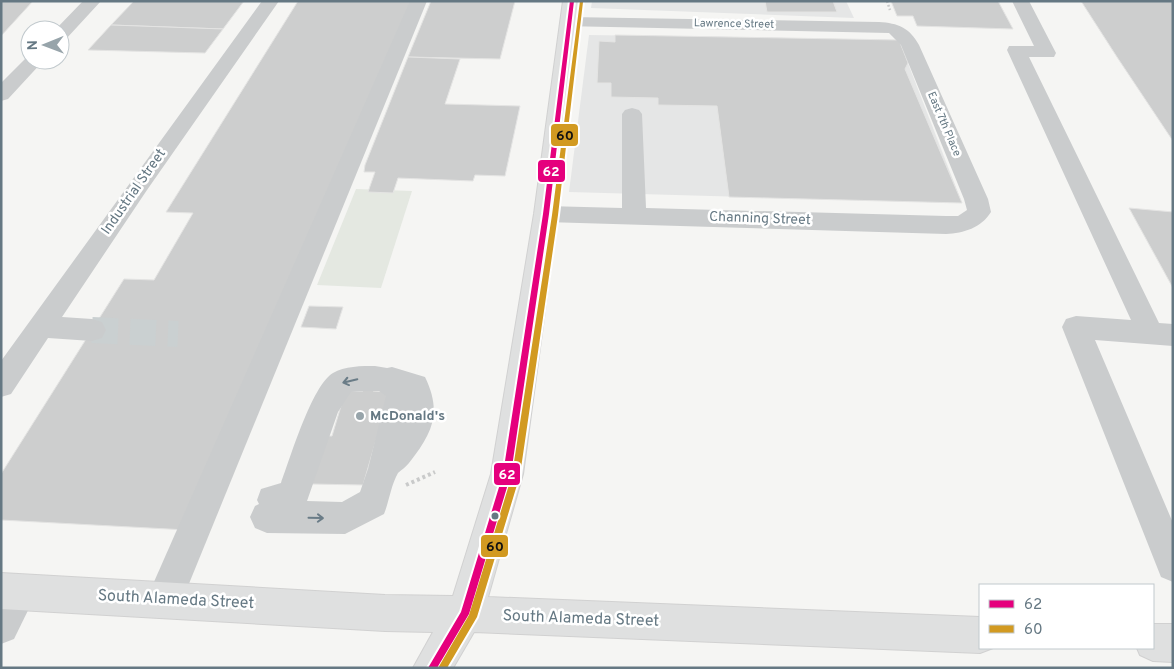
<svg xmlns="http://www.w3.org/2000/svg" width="1174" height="669" viewBox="0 0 1174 669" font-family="Overpass,sans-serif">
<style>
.built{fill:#e5e6e6}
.green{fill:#e4e8e1}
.building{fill:#cdcece;stroke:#e4e4e3}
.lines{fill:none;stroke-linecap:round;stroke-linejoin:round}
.minor-tunnel{stroke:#cad0d1;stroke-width:26;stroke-dasharray:26 12;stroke-linecap:butt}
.major-casing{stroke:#d1d1d1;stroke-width:2}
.path-far1{stroke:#c9caca;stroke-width:2.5;stroke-dasharray:2 2;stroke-linecap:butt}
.path{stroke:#c9caca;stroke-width:4;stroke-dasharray:3 3;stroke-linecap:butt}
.minor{fill:#cacccd;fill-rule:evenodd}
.major{fill:#dfe0e0;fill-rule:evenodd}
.bus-1-casing{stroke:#fff;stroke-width:4}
.bus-2-casing{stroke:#fff;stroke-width:4}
.bus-1{fill:#e5007d;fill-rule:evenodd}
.bus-2{fill:#d29a21;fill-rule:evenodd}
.oneway{stroke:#6a7c87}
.poi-dot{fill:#97a4aa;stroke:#fff;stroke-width:2}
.bus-dot{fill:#657883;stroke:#fff;stroke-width:2}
.labels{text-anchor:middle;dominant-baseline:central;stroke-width:5;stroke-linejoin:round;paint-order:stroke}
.far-street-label{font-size:11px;fill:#657883;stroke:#fff}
.street-label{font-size:14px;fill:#657883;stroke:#fff}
.poi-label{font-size:14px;font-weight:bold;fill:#657883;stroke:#fff;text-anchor:start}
.near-street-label{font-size:16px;fill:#657883;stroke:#fff}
.line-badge{stroke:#fff;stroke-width:2}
.badge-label{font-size:14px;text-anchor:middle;font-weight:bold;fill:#fff}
.pale-badge-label{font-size:14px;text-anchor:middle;font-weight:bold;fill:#111}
</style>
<rect width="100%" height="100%" fill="#f5f5f3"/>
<g class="built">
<polygon points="592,1 846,1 854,18 591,8"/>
<polygon points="589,35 899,40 962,203 569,192"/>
</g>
<polygon class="green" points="356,189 412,191 381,288 317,285"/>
<g class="building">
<polygon points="1,1 33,1 1,36"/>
<polygon points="134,1 244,1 223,29 111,25"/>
<polygon points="298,1 412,1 187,530 1,520 1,474 124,279 154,280 193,213 166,212"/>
<polygon points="431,1 515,1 500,59 408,57"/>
<polygon points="765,1 833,1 837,12 767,12"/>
<polygon points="891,1 998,1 1013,29 917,26 913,16 897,16"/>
<polygon points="1081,1 1173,1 1173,141 1117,57"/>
<polygon points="111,25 223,29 205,53 88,50"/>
<polygon points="615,35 899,40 908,63 905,69 962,203 729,197 717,106 658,105 658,98 611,97 611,83 597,83 599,41 615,42"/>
<polygon points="408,57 460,59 445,104 520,106 505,176 475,175 473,181 398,178 393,193 368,192 375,172 364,172 365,165"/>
<polygon points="1129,208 1173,212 1173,288"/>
<polygon points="309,306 343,307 336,329 301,327"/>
<polygon points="365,386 374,386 373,391 390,392 363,485 312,484 327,436 332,436 344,396 351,391 363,391"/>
</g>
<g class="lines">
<polyline class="minor-tunnel" points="92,330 178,334"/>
<defs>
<g id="major">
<polygon points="563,1 581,1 558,214 523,474 488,597 980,617 980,648 993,648 980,653 474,632 453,668 413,668 433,632 385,631 1,609 1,573 385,595 453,596 491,474 534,214"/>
<polygon points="1153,624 1173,624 1173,662 1153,661 1140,655 1137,648 1153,648"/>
</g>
</defs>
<use href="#major" class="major-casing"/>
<polyline class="path-far1" points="887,1 890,10"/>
<polyline class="path" points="406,485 435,472"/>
<g class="minor">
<polygon points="83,1 101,1 66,39 60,40 60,30 55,30"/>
<polygon points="262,1 279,1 147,190 62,317 92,319 102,322 106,330 102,338 92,341 48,338 11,394 1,397 1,361"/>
<polygon points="410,1 427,1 177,613 164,618 151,613 146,600"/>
<polygon points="1012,1 1029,1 1056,53 1054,57 1029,57 1159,323 1173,324 1173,346 1095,340 1173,523 1173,582 1161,577 1062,327 1066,319 1076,316 1131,320 1007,50 1009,46 1034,46"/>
<path d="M 569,17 L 879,22 C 898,23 910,28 919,45 L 988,199 L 991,212 C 981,228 964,233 946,234 L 546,222 L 538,220 L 534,214 L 538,208 L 546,206 L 622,208 L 622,114 L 625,110 L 632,108 L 639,110 L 642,114 L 646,208 L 946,216 L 958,216 L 967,210 L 964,199 L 901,45 L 889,33 L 563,26 L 560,22 L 563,18 Z"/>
<polygon points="28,56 30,60 44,60 8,99 1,101 1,83"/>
<path d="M 375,366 L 387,368 L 392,367 L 425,377 C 442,412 433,433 409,463 C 406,467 401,470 398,473 C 391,485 389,502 384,514 L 345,534 L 267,533 L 255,528 L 250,517 L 255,506 L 259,504 L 257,500 L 261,489 L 281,483 C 290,459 312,385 333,373 C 344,366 362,366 375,366 ZM 359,391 L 379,391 L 386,396 L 368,469 L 360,492 L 342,502 L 307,501 L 338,412 L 351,392 Z"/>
<polygon points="19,574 32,579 37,592 14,639 1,644 1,589 6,579"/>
</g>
<use href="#major" class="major"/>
<defs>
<polygon id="bus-1" points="570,1 574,1 549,214 511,474 469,614 437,668 428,668 461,612 503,474 543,214"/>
<polygon id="bus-2" points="580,1 583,2 558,215 520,475 477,617 447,668 438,668 469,615 512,475 552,215"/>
</defs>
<use href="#bus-1" class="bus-1-casing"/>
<use href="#bus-2" class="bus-2-casing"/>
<use href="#bus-1" class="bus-1"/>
<use href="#bus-2" class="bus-2"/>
</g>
<defs><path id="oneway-shaft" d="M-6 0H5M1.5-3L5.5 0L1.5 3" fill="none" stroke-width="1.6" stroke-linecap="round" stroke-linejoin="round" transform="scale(1.25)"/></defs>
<g class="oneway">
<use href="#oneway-shaft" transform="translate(350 381) rotate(167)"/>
<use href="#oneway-shaft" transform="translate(316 518) rotate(1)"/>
</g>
<circle class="poi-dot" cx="360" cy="416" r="5"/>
<circle class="bus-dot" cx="495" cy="516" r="4.5"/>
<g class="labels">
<g class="far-street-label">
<text transform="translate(734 24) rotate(1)">Lawrence Street</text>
<text transform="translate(944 124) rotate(67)">East 7th Place</text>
</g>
<g class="street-label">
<text transform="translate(134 192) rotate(-55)">Industrial Street</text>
<text transform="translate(760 219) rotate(2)">Channing Street</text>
</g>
<g class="poi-label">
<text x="370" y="416">McDonald's</text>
</g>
<g class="near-street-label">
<text transform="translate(176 600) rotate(3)">South Alameda Street</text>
<text transform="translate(581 619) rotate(2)">South Alameda Street</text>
</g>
</g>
<g class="line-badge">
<rect x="550" y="123" width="29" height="24" rx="5" fill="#d29a21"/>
<rect x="537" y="159" width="29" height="24" rx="5" fill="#e5007d"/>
<rect x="493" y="462" width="28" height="24" rx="5" fill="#e5007d"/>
<rect x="480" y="534" width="29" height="24" rx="5" fill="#d29a21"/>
</g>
<g class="badge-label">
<text x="551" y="176">62</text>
<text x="507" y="479">62</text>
</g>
<g class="pale-badge-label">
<text x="565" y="140">60</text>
<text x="495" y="551">60</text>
</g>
<rect width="1174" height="669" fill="none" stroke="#657883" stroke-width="5"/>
<rect x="979" y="584" width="175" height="65" fill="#ffffff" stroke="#c1c9cd"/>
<rect x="989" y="600" width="25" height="8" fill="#e5007d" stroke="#c1c9cd"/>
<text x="1024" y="609" font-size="15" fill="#657883">62</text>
<rect x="989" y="625" width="25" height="8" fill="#d29a21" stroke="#c1c9cd"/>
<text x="1024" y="634" font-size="15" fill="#657883">60</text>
<g transform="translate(45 45) rotate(269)"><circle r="24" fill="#ffffff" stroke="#c1c9cd"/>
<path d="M0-4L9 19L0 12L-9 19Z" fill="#97a4aa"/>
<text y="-8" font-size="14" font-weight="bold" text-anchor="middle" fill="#657883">N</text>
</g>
</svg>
